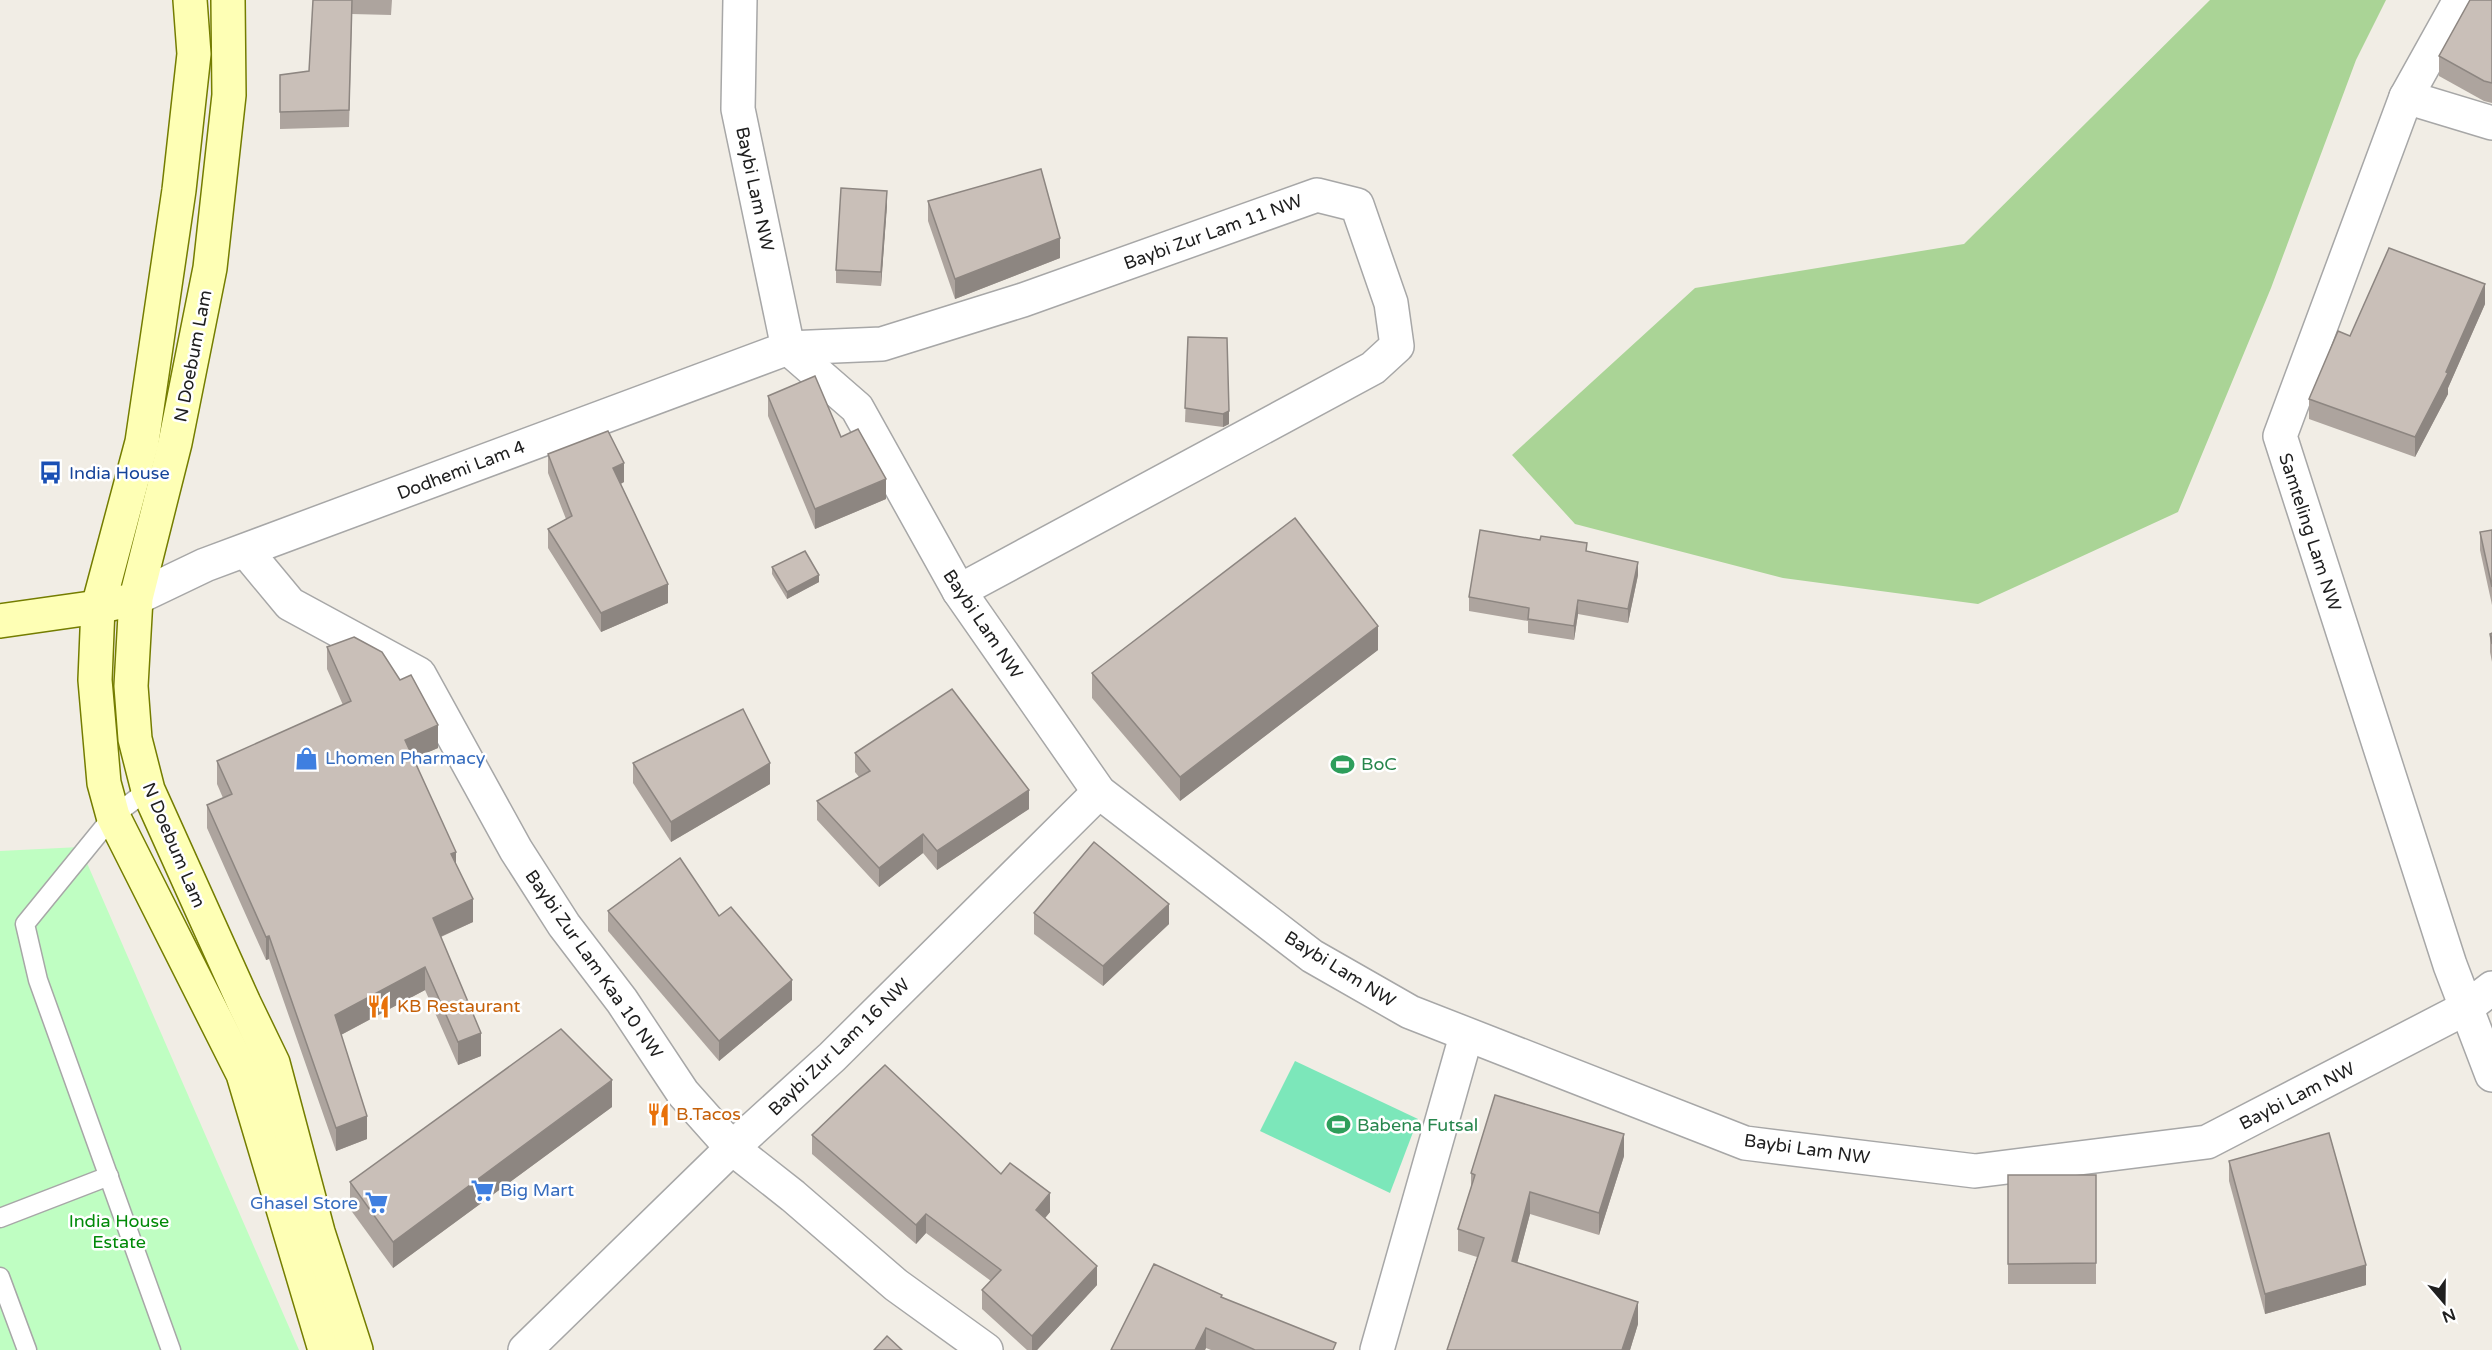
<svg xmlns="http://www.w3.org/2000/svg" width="2492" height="1350" viewBox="0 0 2492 1350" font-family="'Varela Round',sans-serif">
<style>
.forest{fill:#aad496}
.park{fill:#bffec2}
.pitch{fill:#7ce7ba}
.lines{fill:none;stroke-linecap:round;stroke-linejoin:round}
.lane-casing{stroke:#a7a7a7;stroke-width:21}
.street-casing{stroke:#a7a7a7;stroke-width:36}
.secondary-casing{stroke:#747d00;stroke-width:36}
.lane{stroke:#fff;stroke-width:18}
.street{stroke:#fff;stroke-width:33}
.secondary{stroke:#feffb5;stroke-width:33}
.wall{fill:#ada49e}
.shaded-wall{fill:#8d8681}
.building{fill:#c9bfb8;stroke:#8d8681;stroke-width:1.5}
.labels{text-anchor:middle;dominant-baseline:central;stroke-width:5;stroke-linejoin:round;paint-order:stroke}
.street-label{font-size:18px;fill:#202020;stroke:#fff}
.transit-label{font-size:18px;fill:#164399;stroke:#fff;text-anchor:start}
.shop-label{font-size:18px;fill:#366cbe;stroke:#fff;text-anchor:start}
.leisure-label{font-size:18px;fill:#27864d;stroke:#fff;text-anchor:start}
.food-label{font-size:18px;fill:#c56008;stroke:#fff;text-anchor:start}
.park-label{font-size:18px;fill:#018a08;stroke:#fff}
</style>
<rect width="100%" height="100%" fill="#f1ede5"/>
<polygon class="forest" points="2210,0 2386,0 2356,60 2271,288 2178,512 1978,604 1783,578 1575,524 1512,455 1695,288 1964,244"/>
<polygon class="park" points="80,847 299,1350 0,1350 0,851"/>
<polygon class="pitch" points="1295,1061 1418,1119 1390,1193 1260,1131"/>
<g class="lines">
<defs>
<g id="lane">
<polyline points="148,790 113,816 25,924 38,980 171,1350"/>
<polyline points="0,1218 109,1176"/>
<polyline points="0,1277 27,1350"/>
</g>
<g id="street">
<polyline points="740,0 738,109 788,348 857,408 959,591 1099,792 1312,956 1410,1012 1745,1143 1975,1171 2207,1142 2466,1008 2492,988"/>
<polyline points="2460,0 2406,97 2280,436 2450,965 2492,1075"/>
<polyline points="2406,97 2492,123"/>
<polyline points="246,551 290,604 419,674 516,850 564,925 622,1001 683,1093 732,1148 793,1196 896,1285 986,1350"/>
<polyline points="136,598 205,565 788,348 882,344 1023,300 1317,195 1357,205 1391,303 1397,346 1373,368 959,591"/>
<polyline points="525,1350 732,1148 832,1057 1099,792"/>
<polyline points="1377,1350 1466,1036"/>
</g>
<g id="secondary">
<polyline points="190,0 194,54 179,190 142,442 98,607 95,680 104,783 113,816 243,1074 325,1350"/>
<polyline points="228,0 229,95 210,268 175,443 136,598 131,686 135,739 148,790 244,1003 273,1063 318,1232 356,1350"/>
<polyline points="0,621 98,607 120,602"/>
</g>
</defs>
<use href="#lane" class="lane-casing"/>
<use href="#street" class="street-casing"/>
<use href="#secondary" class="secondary-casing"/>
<use href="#lane" class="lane"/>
<use href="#street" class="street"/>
<use href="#secondary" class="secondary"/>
</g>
<g class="wall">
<polygon points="313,0 392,0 391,15 352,14 349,127 280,129 280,75 309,71"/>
<polygon points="2492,0 2492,103 2484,101 2439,76 2439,56"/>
<polygon points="928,201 1060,258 955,299 928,221"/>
<polygon points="887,205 881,286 836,283 836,270"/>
<polygon points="2485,304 2448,388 2448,394 2415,457 2309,419 2309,399 2350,336"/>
<polygon points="1188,337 1229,424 1223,427 1185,422"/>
<polygon points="768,396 841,437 886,499 815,529 768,416"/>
<polygon points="548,454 624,482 621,484 668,603 601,632 548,548 548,529 566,519 548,473"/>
<polygon points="2492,530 2492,605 2480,550 2480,532"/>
<polygon points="1587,551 1638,575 1628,623 1578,614 1574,640 1528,633 1528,621 1469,611 1469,597"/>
<polygon points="772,567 819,582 787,599 772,574"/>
<polygon points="2492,633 2492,662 2490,652 2490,634"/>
<polygon points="327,647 438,748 414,758 456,864 473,922 441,937 481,1056 458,1065 425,990 341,1035 367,1139 336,1151 269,959 266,960 207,828 207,805 223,798 217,784 217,761 343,705 327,669"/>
<polygon points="1378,650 1180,801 1092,698 1092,673"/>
<polygon points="855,753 1029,809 937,870 923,853 879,887 817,820 817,801 859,777 855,772"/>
<polygon points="633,763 770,784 671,842 633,783"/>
<polygon points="608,911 719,916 792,1000 719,1061 608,931"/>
<polygon points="1034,913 1169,924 1103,986 1034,934"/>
<polygon points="612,1107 393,1268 350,1209 350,1182"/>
<polygon points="812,1135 1001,1174 1050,1212 1045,1218 1097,1285 1037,1350 1027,1350 982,1309 982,1290 991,1281 926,1233 916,1244 812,1154"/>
<polygon points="1624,1156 1599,1235 1530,1214 1517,1263 1638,1324 1630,1350 1447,1350 1477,1257 1458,1251 1458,1229 1471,1187 1471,1173"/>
<polygon points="2229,1161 2366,1285 2265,1314 2229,1181"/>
<rect x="2008" y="1175" width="88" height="109"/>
<polygon points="1222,1297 1333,1350 1211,1350 1206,1348 1205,1350 1111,1350"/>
</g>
<g class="shaded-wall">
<polygon points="887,191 887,205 881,286 881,272"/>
<polygon points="1060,238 1060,258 955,299 955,279"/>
<polygon points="2485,284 2485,304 2448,388 2448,394 2415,457 2415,437 2446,372"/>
<polygon points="1229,411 1229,424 1223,427 1223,414"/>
<polygon points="624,463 624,482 613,487 613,468"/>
<polygon points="886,479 886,499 815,529 815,509"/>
<polygon points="1638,562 1638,575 1628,623 1628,609"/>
<polygon points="819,575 819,582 787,599 787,592"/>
<polygon points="668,584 668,603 601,632 601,613"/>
<polygon points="1578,600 1578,614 1574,640 1574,626"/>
<polygon points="1378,626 1378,650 1180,801 1180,777"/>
<polygon points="438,725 438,748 405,762 405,740"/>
<polygon points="770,763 770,784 671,842 671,822"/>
<polygon points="1029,790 1029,809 937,870 937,851"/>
<polygon points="923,834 923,853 879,887 879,868"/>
<polygon points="456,852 456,875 451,854"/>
<polygon points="473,899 473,922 433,940 433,918"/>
<polygon points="1169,904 1169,924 1103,986 1103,966"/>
<polygon points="269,936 269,959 266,960 266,937"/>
<polygon points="425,967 425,990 335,1038 335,1015"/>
<polygon points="792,980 792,1000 719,1061 719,1041"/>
<polygon points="481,1033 481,1056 458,1065 458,1042"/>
<polygon points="612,1080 612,1107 393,1268 393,1242"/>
<polygon points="367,1116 367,1139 336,1151 336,1128"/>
<polygon points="1624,1134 1624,1156 1599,1235 1599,1213"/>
<polygon points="1530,1192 1530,1214 1512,1283 1512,1261"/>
<polygon points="1050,1193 1050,1212 1036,1229 1036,1210"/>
<polygon points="926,1214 926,1233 916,1244 916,1225"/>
<polygon points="2366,1265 2366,1285 2265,1314 2265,1294"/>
<polygon points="1097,1266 1097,1285 1037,1350 1032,1350 1032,1336"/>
<polygon points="1638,1302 1638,1324 1630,1350 1622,1350"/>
<polygon points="1206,1328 1206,1348 1205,1350 1195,1350"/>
</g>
<g class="building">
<polygon points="313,0 352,0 349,110 280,112 280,75 309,71"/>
<polygon points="2470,0 2492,0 2492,83 2484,81 2439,56"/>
<polygon points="1041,169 1060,238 955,279 928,201"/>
<polygon points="841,188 887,191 881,272 836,270"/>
<polygon points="2389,248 2485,284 2446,372 2448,373 2415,437 2309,399 2338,331 2350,336"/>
<polygon points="1188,337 1227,338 1229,411 1223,414 1185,408"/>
<polygon points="815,376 841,437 858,429 886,479 815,509 768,396"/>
<polygon points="608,431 624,463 613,468 668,584 601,613 548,529 572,516 548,454"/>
<polygon points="1295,518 1378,626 1180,777 1092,673"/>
<polygon points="1480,530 1540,540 1541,536 1587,543 1586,551 1638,562 1628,609 1578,600 1574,626 1528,619 1529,608 1469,597"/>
<polygon points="2492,530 2492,587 2480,532"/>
<polygon points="805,551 819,575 787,592 772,567"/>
<polygon points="2492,633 2492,644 2490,634"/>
<polygon points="354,637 382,652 400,680 411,675 438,725 405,740 456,852 451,854 473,899 433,918 481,1033 458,1042 425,967 335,1015 367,1116 336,1128 269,936 266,937 207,805 232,794 217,761 351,701 327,647"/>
<polygon points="952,689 1029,790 937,851 923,834 879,868 817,801 870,771 855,753"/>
<polygon points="743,709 770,763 671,822 633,763"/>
<polygon points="1094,842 1169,904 1103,966 1034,913"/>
<polygon points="680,858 719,916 731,907 792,980 719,1041 608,911"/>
<polygon points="561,1029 612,1080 393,1242 350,1182"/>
<polygon points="885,1065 1001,1174 1010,1163 1050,1193 1036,1210 1097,1266 1032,1336 982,1290 1001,1270 926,1214 916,1225 812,1135"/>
<polygon points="1495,1095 1624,1134 1599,1213 1530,1192 1512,1261 1638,1302 1622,1350 1447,1350 1484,1238 1458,1229 1475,1175 1471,1173"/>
<polygon points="2329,1133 2366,1265 2265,1294 2229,1161"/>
<polygon points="2008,1175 2096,1175 2096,1263 2008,1264"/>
<polygon points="1154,1264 1222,1295 1221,1297 1336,1343 1333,1350 1255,1350 1206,1328 1195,1350 1111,1350"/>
<polygon points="887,1336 902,1350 874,1350"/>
</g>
<defs>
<symbol id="bus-bare" viewBox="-9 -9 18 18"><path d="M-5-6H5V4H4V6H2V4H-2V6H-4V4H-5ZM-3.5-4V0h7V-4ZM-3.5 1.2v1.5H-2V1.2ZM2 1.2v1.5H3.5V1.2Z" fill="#1a4fb4" stroke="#fff" stroke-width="2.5" paint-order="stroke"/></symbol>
<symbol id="shop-bare" viewBox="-9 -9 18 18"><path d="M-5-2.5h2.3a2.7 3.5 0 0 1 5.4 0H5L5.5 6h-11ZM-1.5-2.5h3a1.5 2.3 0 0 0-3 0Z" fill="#3f7fe0" stroke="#fff" stroke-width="2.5" paint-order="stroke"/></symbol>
<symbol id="stadium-bare" viewBox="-9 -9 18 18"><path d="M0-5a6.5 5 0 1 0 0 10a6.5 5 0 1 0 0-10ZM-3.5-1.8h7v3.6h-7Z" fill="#2e9e5b" stroke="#fff" stroke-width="2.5" paint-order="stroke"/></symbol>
<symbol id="restaurant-bare" viewBox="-9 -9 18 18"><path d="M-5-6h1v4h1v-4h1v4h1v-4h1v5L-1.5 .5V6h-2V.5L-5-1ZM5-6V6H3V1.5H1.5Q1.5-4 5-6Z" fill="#e8710a" stroke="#fff" stroke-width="2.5" paint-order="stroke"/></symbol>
<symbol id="supermarket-bare" viewBox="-9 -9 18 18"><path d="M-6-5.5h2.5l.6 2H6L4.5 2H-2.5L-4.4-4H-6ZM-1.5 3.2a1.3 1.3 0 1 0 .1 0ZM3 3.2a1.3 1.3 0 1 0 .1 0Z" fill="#3f7fe0" stroke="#fff" stroke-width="2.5" paint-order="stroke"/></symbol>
</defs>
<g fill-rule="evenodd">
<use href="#bus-bare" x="34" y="456" width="33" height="33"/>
<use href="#shop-bare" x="290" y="742" width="33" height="33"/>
<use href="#stadium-bare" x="1326" y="748" width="33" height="33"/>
<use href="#restaurant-bare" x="362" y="990" width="33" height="33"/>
<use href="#restaurant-bare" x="642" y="1098" width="33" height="33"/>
<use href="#stadium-bare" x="1322" y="1108" width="33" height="33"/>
<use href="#supermarket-bare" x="466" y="1174" width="33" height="33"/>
<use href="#supermarket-bare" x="360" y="1186" width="33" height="33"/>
</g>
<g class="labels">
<g class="street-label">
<text transform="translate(755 189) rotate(78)">Baybi Lam NW</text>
<text transform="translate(1213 232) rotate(-20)">Baybi Zur Lam 11 NW</text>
<text transform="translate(193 356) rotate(-79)">N Doebum Lam</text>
<text transform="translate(461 470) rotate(-21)">Dodhemi Lam 4</text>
<text transform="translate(2310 532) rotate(72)">Samteling Lam NW</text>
<text transform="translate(983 624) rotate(56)">Baybi Lam NW</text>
<text transform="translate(174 845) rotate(67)">N Doebum Lam</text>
<text transform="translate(594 964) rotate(55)">Baybi Zur Lam Kaa 10 NW</text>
<text transform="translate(1340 969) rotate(32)">Baybi Lam NW</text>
<text transform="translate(839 1047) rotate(-44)">Baybi Zur Lam 16 NW</text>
<text transform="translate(2297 1096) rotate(-27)">Baybi Lam NW</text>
<text transform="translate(1807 1149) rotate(8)">Baybi Lam NW</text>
</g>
<g class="transit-label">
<text x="69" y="473">India House</text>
</g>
<g class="shop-label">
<text x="325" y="758">Lhomen Pharmacy</text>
<text x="500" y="1190">Big Mart</text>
<text x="358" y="1203" text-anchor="end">Ghasel Store</text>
</g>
<g class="leisure-label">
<text x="1361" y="764">BoC</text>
<text x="1357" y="1125">Babena Futsal</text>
</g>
<g class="food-label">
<text x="397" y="1006">KB Restaurant</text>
<text x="676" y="1114">B.Tacos</text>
</g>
<g class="park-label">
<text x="119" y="1221">India House<tspan x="119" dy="21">Estate</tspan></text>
</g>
</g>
<g transform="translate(2444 1302) rotate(160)" stroke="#ffffff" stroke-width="4.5" paint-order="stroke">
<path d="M0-4.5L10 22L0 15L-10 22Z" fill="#202020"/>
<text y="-9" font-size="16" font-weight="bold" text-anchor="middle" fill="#202020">N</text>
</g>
</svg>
